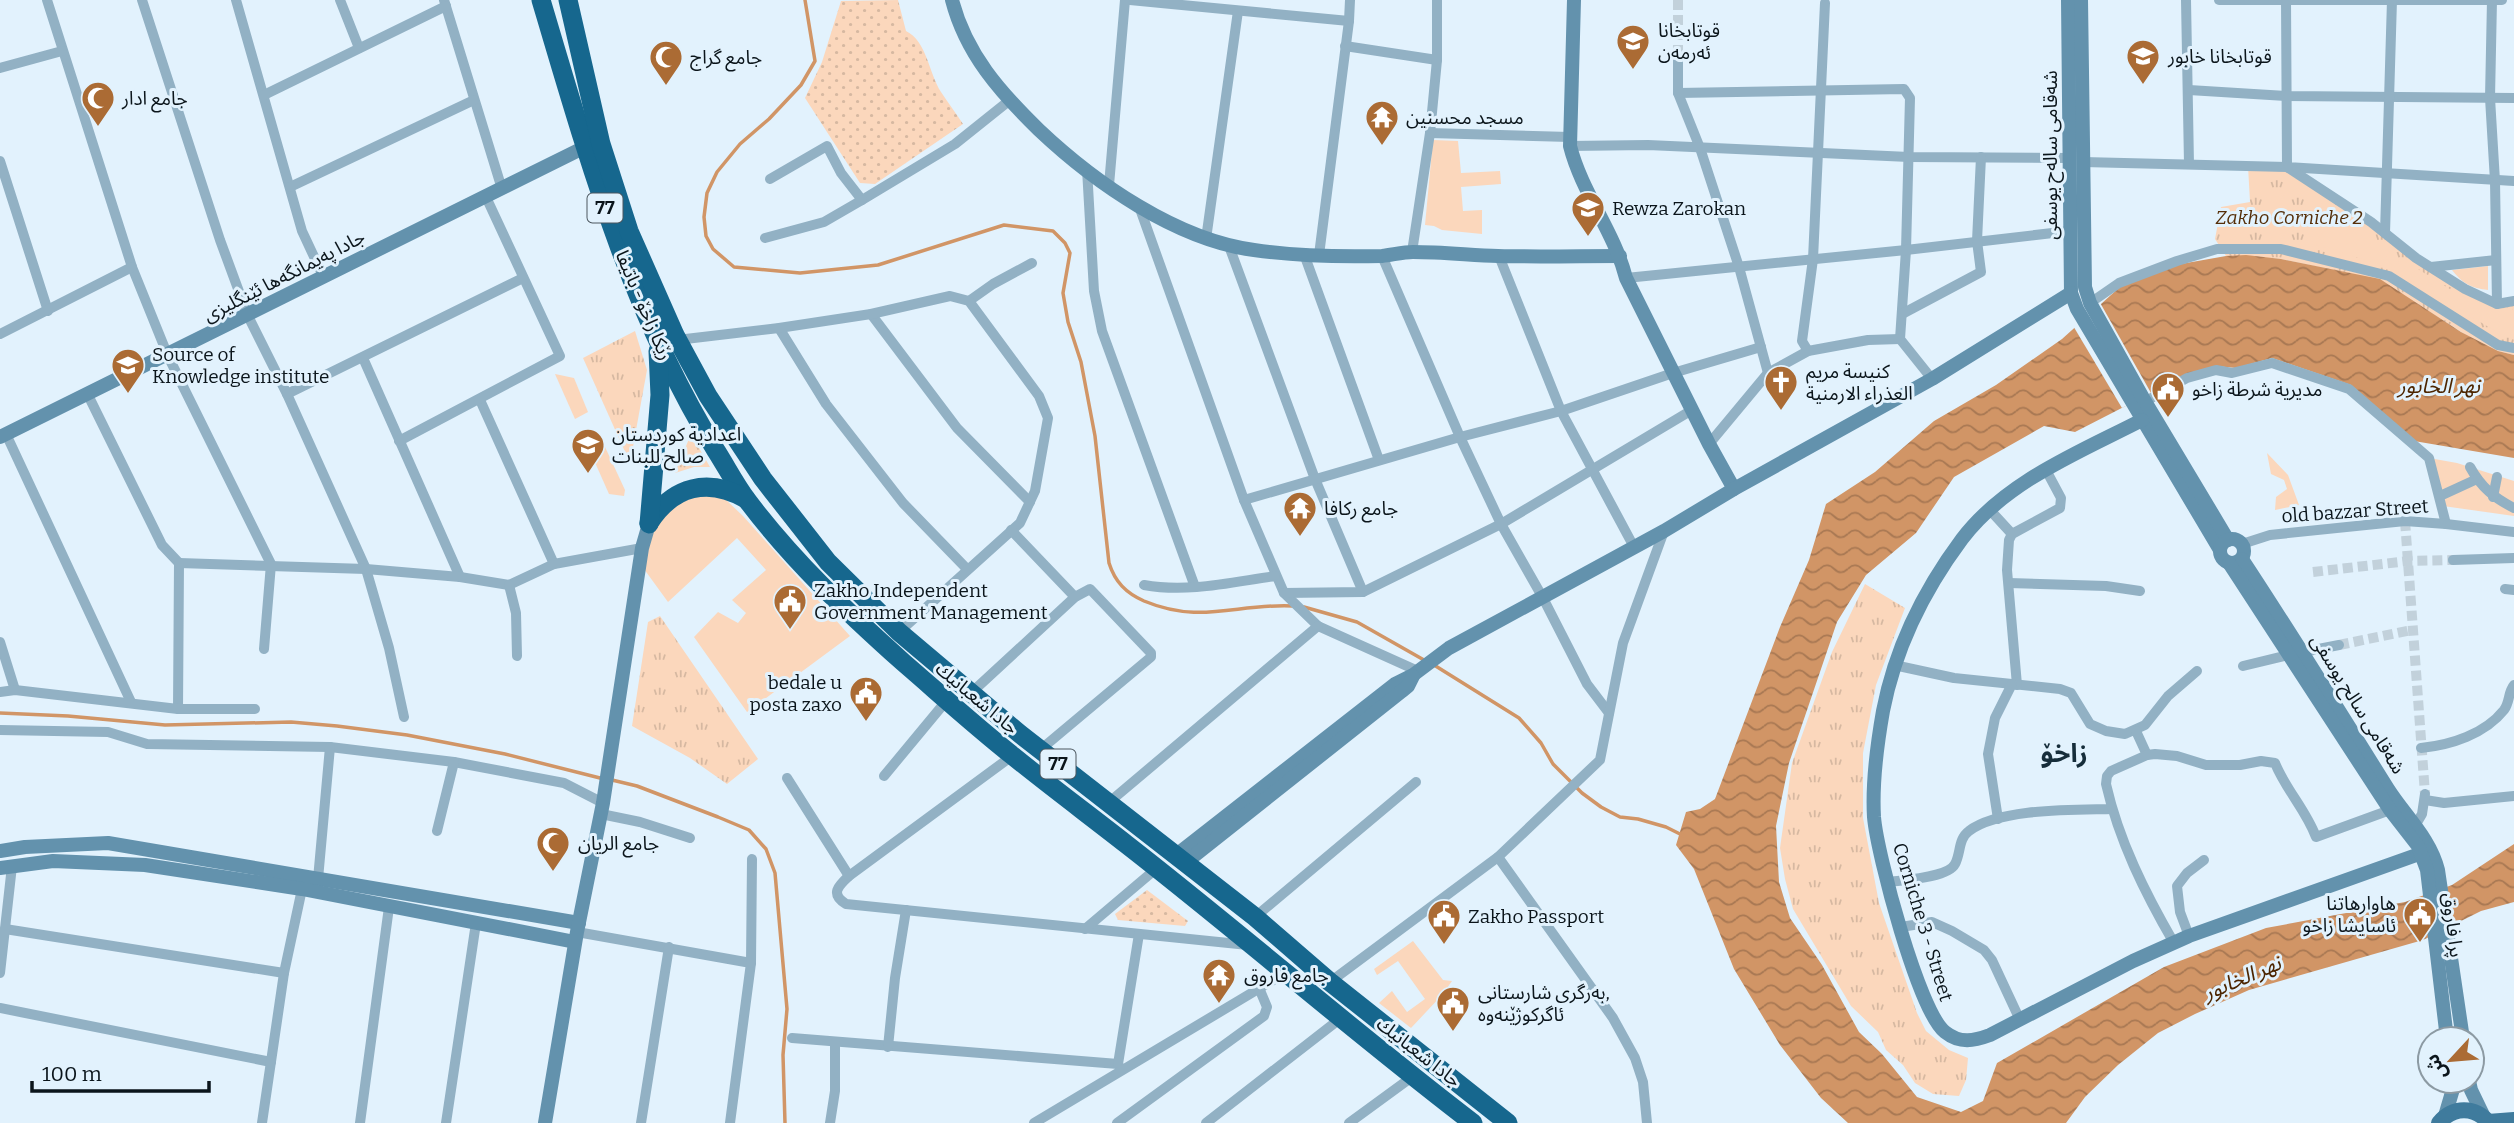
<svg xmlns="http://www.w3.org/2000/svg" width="2514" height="1123" viewBox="0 0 2514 1123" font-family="Bitter,'Noto Sans Arabic',serif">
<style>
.grass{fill:url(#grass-dots)}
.park{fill:url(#park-tufts)}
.garden{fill:#fbd7bc}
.water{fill:url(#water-waves)}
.pier{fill:#e2f2fd}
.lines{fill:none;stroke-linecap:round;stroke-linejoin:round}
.stream{stroke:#d19566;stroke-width:3.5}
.street-tunnel{stroke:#c2d1db;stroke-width:10;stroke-dasharray:10 5;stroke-linecap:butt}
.street{stroke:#92b1c4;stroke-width:10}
.secondary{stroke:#6392ad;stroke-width:14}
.primary{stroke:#3f7b9d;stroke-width:16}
.highway{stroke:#16678e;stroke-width:19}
.labels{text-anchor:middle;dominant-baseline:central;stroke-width:6;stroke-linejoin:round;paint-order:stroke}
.shield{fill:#e2f2fd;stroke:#4c575f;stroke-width:2}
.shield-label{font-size:18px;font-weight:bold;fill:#0b151b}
.poi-label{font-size:19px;fill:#0b151b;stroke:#e2f2fd;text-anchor:start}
.street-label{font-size:19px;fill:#0b151b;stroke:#e2f2fd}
.park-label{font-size:19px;font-style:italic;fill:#552e08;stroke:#e2f2fd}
.water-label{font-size:21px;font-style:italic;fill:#4c2500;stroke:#e2f2fd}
.district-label{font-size:26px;font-weight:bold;fill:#162d3a;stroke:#e2f2fd}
</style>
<defs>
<pattern id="grass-dots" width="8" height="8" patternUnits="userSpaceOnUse" patternTransform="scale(1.75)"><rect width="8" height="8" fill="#fbd7bc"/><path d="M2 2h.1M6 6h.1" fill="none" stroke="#d6b8a1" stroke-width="1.8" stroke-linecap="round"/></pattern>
<pattern id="park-tufts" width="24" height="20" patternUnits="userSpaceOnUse" patternTransform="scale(1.75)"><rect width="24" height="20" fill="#fbd7bc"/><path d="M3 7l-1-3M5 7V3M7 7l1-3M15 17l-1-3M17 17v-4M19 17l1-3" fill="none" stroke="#d6b8a1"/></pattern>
<pattern id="water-waves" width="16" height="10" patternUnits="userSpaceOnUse" patternTransform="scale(1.75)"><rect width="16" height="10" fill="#d19566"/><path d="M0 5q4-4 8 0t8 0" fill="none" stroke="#a87853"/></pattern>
</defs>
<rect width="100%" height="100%" fill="#e2f2fd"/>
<g class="grass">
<path d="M 898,0 L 906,31 C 927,41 929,74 941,92 C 948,103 956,113 963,124 L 875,184 L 860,183 L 805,98 L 822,62 L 841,1 Z"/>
<polygon points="1147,890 1188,921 1185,926 1118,920 1115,914"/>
</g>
<g class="park">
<polygon points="2248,166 2287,167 2463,288 2514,303 2514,355 2498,351 2466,335 2380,280 2281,259 2226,256 2215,239 2221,207 2250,202"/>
<polygon points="635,331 647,370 630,463 583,358"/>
<polygon points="691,434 710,467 694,467 675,473"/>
<polygon points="1865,584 1905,608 1876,685 1863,753 1863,818 1879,903 1917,1013 1926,1031 1949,1050 1968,1058 1966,1080 1959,1096 1933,1094 1915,1083 1903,1065 1886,1050 1878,1032 1851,1006 1793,909 1785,879 1780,848 1792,763 1832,652"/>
<polygon points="660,616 758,759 727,784 690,758 632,726 648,622"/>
</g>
<g class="garden">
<polygon points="1433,140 1458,141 1461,173 1500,171 1501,184 1461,187 1463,211 1482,210 1482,234 1442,230 1434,226 1425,225"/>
<polygon points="2322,207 2363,227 2388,254 2382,265 2310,243"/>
<polygon points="2402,259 2461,296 2494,310 2514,306 2502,335 2395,271"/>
<path d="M 2488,266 L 2488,290 C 2471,288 2463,284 2452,270 Z"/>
<polygon points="555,374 574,378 588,412 575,419"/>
<polygon points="599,434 625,490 624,496 609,494 585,440"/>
<polygon points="2267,453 2288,475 2299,505 2275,510 2276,497 2287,489 2284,480 2271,474"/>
<polygon points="2429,458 2457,463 2514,481 2514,516 2443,506"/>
<polygon points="699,491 722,496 743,516 850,636 747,712 694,637 718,612 738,623 746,613 732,600 766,570 737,538 668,602 644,569 654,519"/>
<polygon points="1413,941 1443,980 1452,981 1442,995 1411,1028 1379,1003 1392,991 1407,1012 1425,999 1398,961 1377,975 1374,969"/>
</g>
<polygon class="water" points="2246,255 2281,259 2380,279 2461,332 2498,351 2514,355 2514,458 2414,441 2351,385 2272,358 2236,368 2215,366 2151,393 2075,432 2044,426 1954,477 1916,533 1866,575 1837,622 1789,763 1776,826 1779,882 1790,918 1822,965 1859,1032 1882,1054 1917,1097 1961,1112 1983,1101 1997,1063 2164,967 2266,928 2405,902 2452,885 2514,844 2514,902 2481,911 2423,940 2249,990 2195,1014 2158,1033 2118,1065 2085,1097 2066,1123 1848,1123 1821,1098 1780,1045 1734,969 1694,869 1676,845 1686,812 1700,809 1715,799 1780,627 1809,560 1826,504 1875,472 1934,421 1996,385 2062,339 2121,286 2175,265 2226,256"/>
<polygon class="pier" points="2098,299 2151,393 2122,408 2072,324"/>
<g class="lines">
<g class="stream">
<path d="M 805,0 L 815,61 L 801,85 L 769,119 L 740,144 L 717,172 L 707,193 L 704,217 L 706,236 L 713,249 L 734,267 L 800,273 L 878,265 L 1004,225 L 1053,231 L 1065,243 L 1070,253 L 1063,293 L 1068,322 L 1081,362 L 1095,436 L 1109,563 C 1115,582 1126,593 1144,601 C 1202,625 1236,603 1293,606"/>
<polyline points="1304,607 1357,622 1424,660"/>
<polyline points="1434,665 1519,718 1541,743 1553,764 1582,793 1601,807 1620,817 1638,819 1666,827 1684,836"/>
<polyline points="0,713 68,716 165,725 291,722 337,726 407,735 505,754 604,779"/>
<polyline points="612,780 637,786 718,817 749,830 766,849 775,873 787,1009 783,1055 785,1123"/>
</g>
<g class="street-tunnel">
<polyline points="1678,0 1678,59"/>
<polyline points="2405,521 2425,794"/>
<polyline points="2313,572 2408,561 2453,560"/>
<polyline points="2339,645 2412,630"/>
</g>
<g class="street">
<polyline points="47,0 132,267 168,356 271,564 264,649"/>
<polyline points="142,0 220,240 248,316 287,394 366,569 389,648 404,717"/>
<polyline points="236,0 302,231 324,278"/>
<polyline points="340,0 359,48"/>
<polyline points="444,0 502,189"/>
<polyline points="1130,0 1349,21"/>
<polyline points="2186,0 2189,164"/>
<polyline points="2219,0 2502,0"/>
<polyline points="2286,0 2287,167 2514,181"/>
<polyline points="2492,0 2490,98 2495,181 2497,304"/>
<polyline points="1345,46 1437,60"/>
<polyline points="1678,59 1678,93 1700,148 1739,267 1768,373"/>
<polyline points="0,68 62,51"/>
<polyline points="2189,90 2286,96 2514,98"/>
<polyline points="1678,93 1904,89 1910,98 1906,250 1900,339 1932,379"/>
<polyline points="264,95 446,6"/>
<polyline points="1430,133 1570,137"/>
<polyline points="1570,146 1648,145 1909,157 2070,158"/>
<polyline points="0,161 48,311"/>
<polyline points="2083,162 2287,167 2371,222 2416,258 2465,289 2497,304 2514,301"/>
<polyline points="1087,169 1094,291 1102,331 1195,587"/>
<polyline points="770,179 827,146 841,173 862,200 955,144 1010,100"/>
<polyline points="1109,185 1125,0"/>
<polyline points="290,187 474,100"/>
<polyline points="1139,206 1244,500 1284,593 1318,626 1418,671"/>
<polyline points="2385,233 2392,0"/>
<polyline points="765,238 824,222 862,200"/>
<polyline points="1206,239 1238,11"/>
<polyline points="1229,246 1315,479 1363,592"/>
<polyline points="1412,252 1430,133 1437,60 1437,0"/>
<polyline points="1304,254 1379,460"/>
<polyline points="1319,255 1349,21 1350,0"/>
<polyline points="1382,256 1460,437 1501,524 1543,598 1587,684 1609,713"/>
<polyline points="1499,256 1561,411 1634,547"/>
<polyline points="2431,267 2496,260"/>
<polyline points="1626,278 1906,250 2070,231"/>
<polyline points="969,301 993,284 1032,263"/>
<polyline points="2090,303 2119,283 2177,261 2217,249 2281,249 2389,276 2498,345 2514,348"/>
<polyline points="871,314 957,428 1030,502"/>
<polyline points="1902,314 1981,272 1977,241 1981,157"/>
<polyline points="779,328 826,404 903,503 967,569"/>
<polyline points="0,334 132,267"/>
<polyline points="677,340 779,328 871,314 950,296 969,301 1039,396 1048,418 1035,491 1020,523 899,632"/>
<polyline points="1808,351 1802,341 1813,259 1825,3"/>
<polyline points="363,358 460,577"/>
<polyline points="87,393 162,545 179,563 178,709"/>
<polyline points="287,394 523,278"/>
<polyline points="480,400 554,564"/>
<polyline points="2141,404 2187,378 2216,370 2232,373 2272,363 2349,389 2429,458 2446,524"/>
<polyline points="6,434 131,702"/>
<polyline points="399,441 560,356 486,197"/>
<polyline points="1709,444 1768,373 1808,351 1868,340 1900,339"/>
<path d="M 2470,467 C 2481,487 2494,498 2514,508"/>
<polyline points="2440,496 2477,479"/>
<polyline points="2493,497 2497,477"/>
<polyline points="1244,500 1460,437 1561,411 1673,373 1761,347"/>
<polyline points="1990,510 2012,534"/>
<polyline points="1011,530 1075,597"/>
<polyline points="2242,544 2270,535 2405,521 2446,524 2514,532"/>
<polyline points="2453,560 2514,558"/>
<polyline points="179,563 366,569 460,577 509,585 554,564 642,548"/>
<polyline points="2009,583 2106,586 2140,591"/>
<polyline points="509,585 516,613 517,656"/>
<path d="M 1144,585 C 1188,593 1232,582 1275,576"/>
<polyline points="2505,589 2514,590"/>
<polyline points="1284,593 1363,592 1501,524 1692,410"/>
<polyline points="0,642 15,690"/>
<polyline points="2303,652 2339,645"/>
<polyline points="1894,665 1954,678 2060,689 2071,693 2090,724 2106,731 2125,734 2145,725 2168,696 2197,671"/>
<polyline points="2243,666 2288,655"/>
<polyline points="2017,685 2007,570 2009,540 2012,534 2060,508 2061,498 2046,470"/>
<polyline points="0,692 15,690 178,709 255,709"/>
<polyline points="971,693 1075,597 1090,589 1151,653 1151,657 1040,750"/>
<polyline points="0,730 108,732 147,744 330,747 454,762 564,783 603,803"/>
<polyline points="2136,731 2147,755"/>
<path d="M 2421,748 C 2451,745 2485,734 2504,710 C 2510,702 2508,692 2514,685"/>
<path d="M 1012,756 L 849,876 C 838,886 830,894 846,904 L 1248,945"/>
<polyline points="884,776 947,700"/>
<polyline points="787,778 849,876"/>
<polyline points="2425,800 2444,803 2514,796"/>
<polyline points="1107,804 1318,626"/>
<polyline points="601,814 640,822 690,838"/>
<polyline points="1998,819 1988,754 1995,718 2012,684"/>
<polyline points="2415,826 2422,814 2425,794"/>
<polyline points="437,831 454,762"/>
<polyline points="1498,857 1613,1018 1635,1058 1643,1082 1647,1123"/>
<polyline points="318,879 330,747"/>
<path d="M 1888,882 C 1902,880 1948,878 1955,864 C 1961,853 1958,839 1969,831 C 1999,808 2075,810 2112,809"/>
<polyline points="1255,917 1416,782"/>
<polyline points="1901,927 1932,922 1952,931 1984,950 1992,960 2020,1020"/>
<polyline points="5,929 284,973"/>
<polyline points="1085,929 1157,868"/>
<polyline points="577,932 751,963 730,1123"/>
<polyline points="2189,936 2180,912 2177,886 2187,873 2204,860"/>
<path d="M 2174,943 C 2145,893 2119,841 2106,784 L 2107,776 L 2111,771 L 2147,755 L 2155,754 L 2177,756 L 2206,765 L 2240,765 L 2261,761 L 2275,763 C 2286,790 2306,810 2316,837 L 2390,810"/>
<polyline points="751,963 752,859"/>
<polyline points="0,973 12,866"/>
<polyline points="1330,982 1498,857 1600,760 1623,643 1664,531"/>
<polyline points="0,1008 271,1062"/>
<polyline points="792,1038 1118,1064"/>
<polyline points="888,1047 895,978 906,910"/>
<polyline points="1121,1069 1118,1064 1139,934"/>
<polyline points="262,1123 284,973 302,889"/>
<polyline points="360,1123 389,907"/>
<polyline points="446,1123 476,923"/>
<polyline points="641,1123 669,947"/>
<polyline points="830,1123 835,1091 835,1043"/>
<polyline points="1034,1123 1285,973"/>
<polyline points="1117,1123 1264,1016 1267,1007 1259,988"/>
<polyline points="1206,1123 1341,1018"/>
<polyline points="1349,1123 1412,1077"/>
</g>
<g class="secondary">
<path d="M 952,0 C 966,54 1000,92 1039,130 C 1095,183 1177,240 1254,250 C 1295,256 1340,257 1382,256 C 1392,255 1403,252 1413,252 C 1441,252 1470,255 1498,256 C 1539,257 1580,256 1620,256"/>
<path d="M 1574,0 L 1570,146 C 1582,193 1614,231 1626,278 L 1709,444 L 1734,489"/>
<polyline points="2068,0 2071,293 2077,309 2220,550"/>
<polyline points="2081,0 2085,287 2090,303 2143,398 2228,540"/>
<path d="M 2142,420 C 2080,452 2006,481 1962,539 C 1924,590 1895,649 1883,711 C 1877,745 1872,783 1874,817 C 1877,854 1919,1012 1945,1032 C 1960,1044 1974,1041 1990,1035 L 2133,961 L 2189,936 L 2422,853"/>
<polyline points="0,437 585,147"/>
<circle cx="2232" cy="551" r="12"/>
<path d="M 2242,559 C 2292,635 2340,712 2388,789 C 2406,817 2430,838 2438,870 L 2463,1039"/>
<polyline points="2229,563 2390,810 2418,846 2427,870 2447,1039"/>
<polyline points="0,851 25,847 108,843 579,923"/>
<polyline points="1175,856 1395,684 1413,675 1449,648 1664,531 1734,489 1932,379 2071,293"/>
<polyline points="1185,863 1402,691 1408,686 1413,676"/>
<polyline points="0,868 53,861 145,865 302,889 575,942"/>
<polyline points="2469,1081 2471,1090 2484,1117"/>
<polyline points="2445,1116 2453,1089 2452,1081"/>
<polyline points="545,1123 577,932 603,803 642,548 649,524"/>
</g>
<g class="primary">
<polyline points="2488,1122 2514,1120"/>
<path d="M 2439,1123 C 2453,1106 2475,1106 2489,1123"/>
</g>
<g class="highway">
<path d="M 541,0 C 587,154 630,311 715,449 C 726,466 735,484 747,500 C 792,560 848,613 904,663 C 940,694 975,726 1013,756 C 1050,786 1089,815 1126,844 C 1243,935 1355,1033 1473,1123"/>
<polyline points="568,0 601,144 629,231 675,335 708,396 763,479 828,562 899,632 1020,734 1255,917 1330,982 1508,1123"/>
<path d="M 649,523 C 673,486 708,477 746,499"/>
<polyline points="649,524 660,395 658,351"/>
</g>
</g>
<defs>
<symbol id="school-pin" viewBox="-11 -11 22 30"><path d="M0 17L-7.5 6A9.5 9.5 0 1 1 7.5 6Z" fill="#ab6b34" stroke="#e2f2fd"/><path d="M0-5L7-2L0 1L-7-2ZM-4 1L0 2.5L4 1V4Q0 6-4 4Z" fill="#fff"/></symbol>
<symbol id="mosque-pin" viewBox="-11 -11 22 30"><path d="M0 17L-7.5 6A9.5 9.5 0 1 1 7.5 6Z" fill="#ab6b34" stroke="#e2f2fd"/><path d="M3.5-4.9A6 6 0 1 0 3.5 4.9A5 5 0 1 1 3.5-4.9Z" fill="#fff"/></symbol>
<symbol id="temple-pin" viewBox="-11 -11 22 30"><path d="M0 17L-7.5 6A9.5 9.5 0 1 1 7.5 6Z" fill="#ab6b34" stroke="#e2f2fd"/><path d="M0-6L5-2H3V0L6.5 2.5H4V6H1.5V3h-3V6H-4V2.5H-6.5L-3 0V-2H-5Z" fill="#fff"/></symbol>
<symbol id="church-pin" viewBox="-11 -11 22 30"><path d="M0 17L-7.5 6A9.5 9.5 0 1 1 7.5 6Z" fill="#ab6b34" stroke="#e2f2fd"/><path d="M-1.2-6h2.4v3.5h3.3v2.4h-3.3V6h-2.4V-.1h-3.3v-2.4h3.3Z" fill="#fff"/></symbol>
<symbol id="civic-pin" viewBox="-11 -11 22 30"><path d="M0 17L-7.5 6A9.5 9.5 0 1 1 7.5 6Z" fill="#ab6b34" stroke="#e2f2fd"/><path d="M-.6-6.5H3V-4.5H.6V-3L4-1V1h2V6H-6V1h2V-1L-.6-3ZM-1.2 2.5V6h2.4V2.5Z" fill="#fff"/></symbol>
</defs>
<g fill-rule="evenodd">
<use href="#school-pin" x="1614" y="22" width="38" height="52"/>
<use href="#school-pin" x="2124" y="37" width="38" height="52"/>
<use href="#mosque-pin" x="647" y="38" width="38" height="52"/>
<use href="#mosque-pin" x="79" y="79" width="38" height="52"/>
<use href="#temple-pin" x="1363" y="98" width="38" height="52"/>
<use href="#school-pin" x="1569" y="189" width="38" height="52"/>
<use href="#school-pin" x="109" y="346" width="38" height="52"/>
<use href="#church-pin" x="1762" y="363" width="38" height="52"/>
<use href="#civic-pin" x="2149" y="370" width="38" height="52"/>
<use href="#school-pin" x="569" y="426" width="38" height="52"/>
<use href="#temple-pin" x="1281" y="489" width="38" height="52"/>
<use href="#civic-pin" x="771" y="582" width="38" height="52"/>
<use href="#civic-pin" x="847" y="674" width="38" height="52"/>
<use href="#mosque-pin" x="534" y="824" width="38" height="52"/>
<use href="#civic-pin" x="2401" y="895" width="38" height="52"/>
<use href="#civic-pin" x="1425" y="897" width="38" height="52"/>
<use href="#temple-pin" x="1200" y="956" width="38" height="52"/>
<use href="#civic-pin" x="1434" y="984" width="38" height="52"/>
</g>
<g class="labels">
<g class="shield">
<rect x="587.5" y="193.5" width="35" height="29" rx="5"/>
<rect x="1040.5" y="749.5" width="35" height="29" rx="5"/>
</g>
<g class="shield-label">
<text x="605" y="208">77</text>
<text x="1058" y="764">77</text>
</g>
<g class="poi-label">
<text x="1658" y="30">قوتابخانا<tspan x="1658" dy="22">ئه‌رمه‌ن</tspan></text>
<text x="2168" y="56">قوتابخانا خابور</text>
<text x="690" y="57">جامع گراج</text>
<text x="122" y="98">جامع ادار</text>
<text x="1406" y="117">مسجد محسنين</text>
<text x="1612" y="208">Rewza Zarokan</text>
<text x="152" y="354">Source of<tspan x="152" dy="22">Knowledge institute</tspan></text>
<text x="1806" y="371">كنيسة مريم<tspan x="1806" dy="22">العذراء الارمنية</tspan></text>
<text x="2192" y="389">مديرية شرطة زاخو</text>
<text x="612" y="434">اعدادية كوردستان<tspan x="612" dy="22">صالح للبنات</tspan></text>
<text x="1324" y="508">جامع ركافا</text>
<text x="814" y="590">Zakho Independent<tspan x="814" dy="22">Government Management</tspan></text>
<text x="842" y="682" text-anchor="end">bedale u<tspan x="842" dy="22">posta zaxo</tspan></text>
<text x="578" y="843">جامع الريان</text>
<text x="2396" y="903" text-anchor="end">هاوارهاتنا<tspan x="2396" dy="22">ئاسایشا زاخو</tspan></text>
<text x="1468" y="916">Zakho Passport</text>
<text x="1244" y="975">جامع فاروق</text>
<text x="1478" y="992">بەرگری شارستانی,<tspan x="1478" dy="22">ئاگرکوژێنەوە</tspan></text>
</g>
<g class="street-label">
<text transform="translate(2050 155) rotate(-90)">شەقامی سالەح یوسفی</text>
<text transform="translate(284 276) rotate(-27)">جادا په‌يمانگه‌ها ئێنگليزى</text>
<text transform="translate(644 305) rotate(67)">رێکا زاخۆ - باتیفا</text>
<text transform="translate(2355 511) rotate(-4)">old bazzar Street</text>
<text transform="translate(977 698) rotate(40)">جادا شعبانيك</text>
<text transform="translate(2358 704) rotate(58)">شەقامی سالح یوسفی</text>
<text transform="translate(1923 922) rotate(73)">Corniche 3 - Street</text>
<text transform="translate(2453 925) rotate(83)">پرا فاروق</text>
<text transform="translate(1419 1052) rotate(38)">جادا شعبانيك</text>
</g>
<g class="park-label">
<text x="2289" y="217">Zakho Corniche 2</text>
</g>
<g class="water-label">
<text x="2439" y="386">نهر الخابور</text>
<text transform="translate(2242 978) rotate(-23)">نهر الخابور</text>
</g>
<g class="district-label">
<text x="2064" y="753">زاخۆ</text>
</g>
</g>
<g transform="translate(2451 1060) rotate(244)"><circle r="33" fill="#e2f2fd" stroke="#8c9aa3" stroke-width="2"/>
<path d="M0-5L12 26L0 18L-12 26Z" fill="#ab6b34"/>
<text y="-10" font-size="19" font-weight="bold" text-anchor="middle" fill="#0b151b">ش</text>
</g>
<path d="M32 1081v10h177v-10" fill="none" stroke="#0b151b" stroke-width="3.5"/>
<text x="42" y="1081" font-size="21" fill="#0b151b" stroke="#e2f2fd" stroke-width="5" paint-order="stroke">100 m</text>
</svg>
